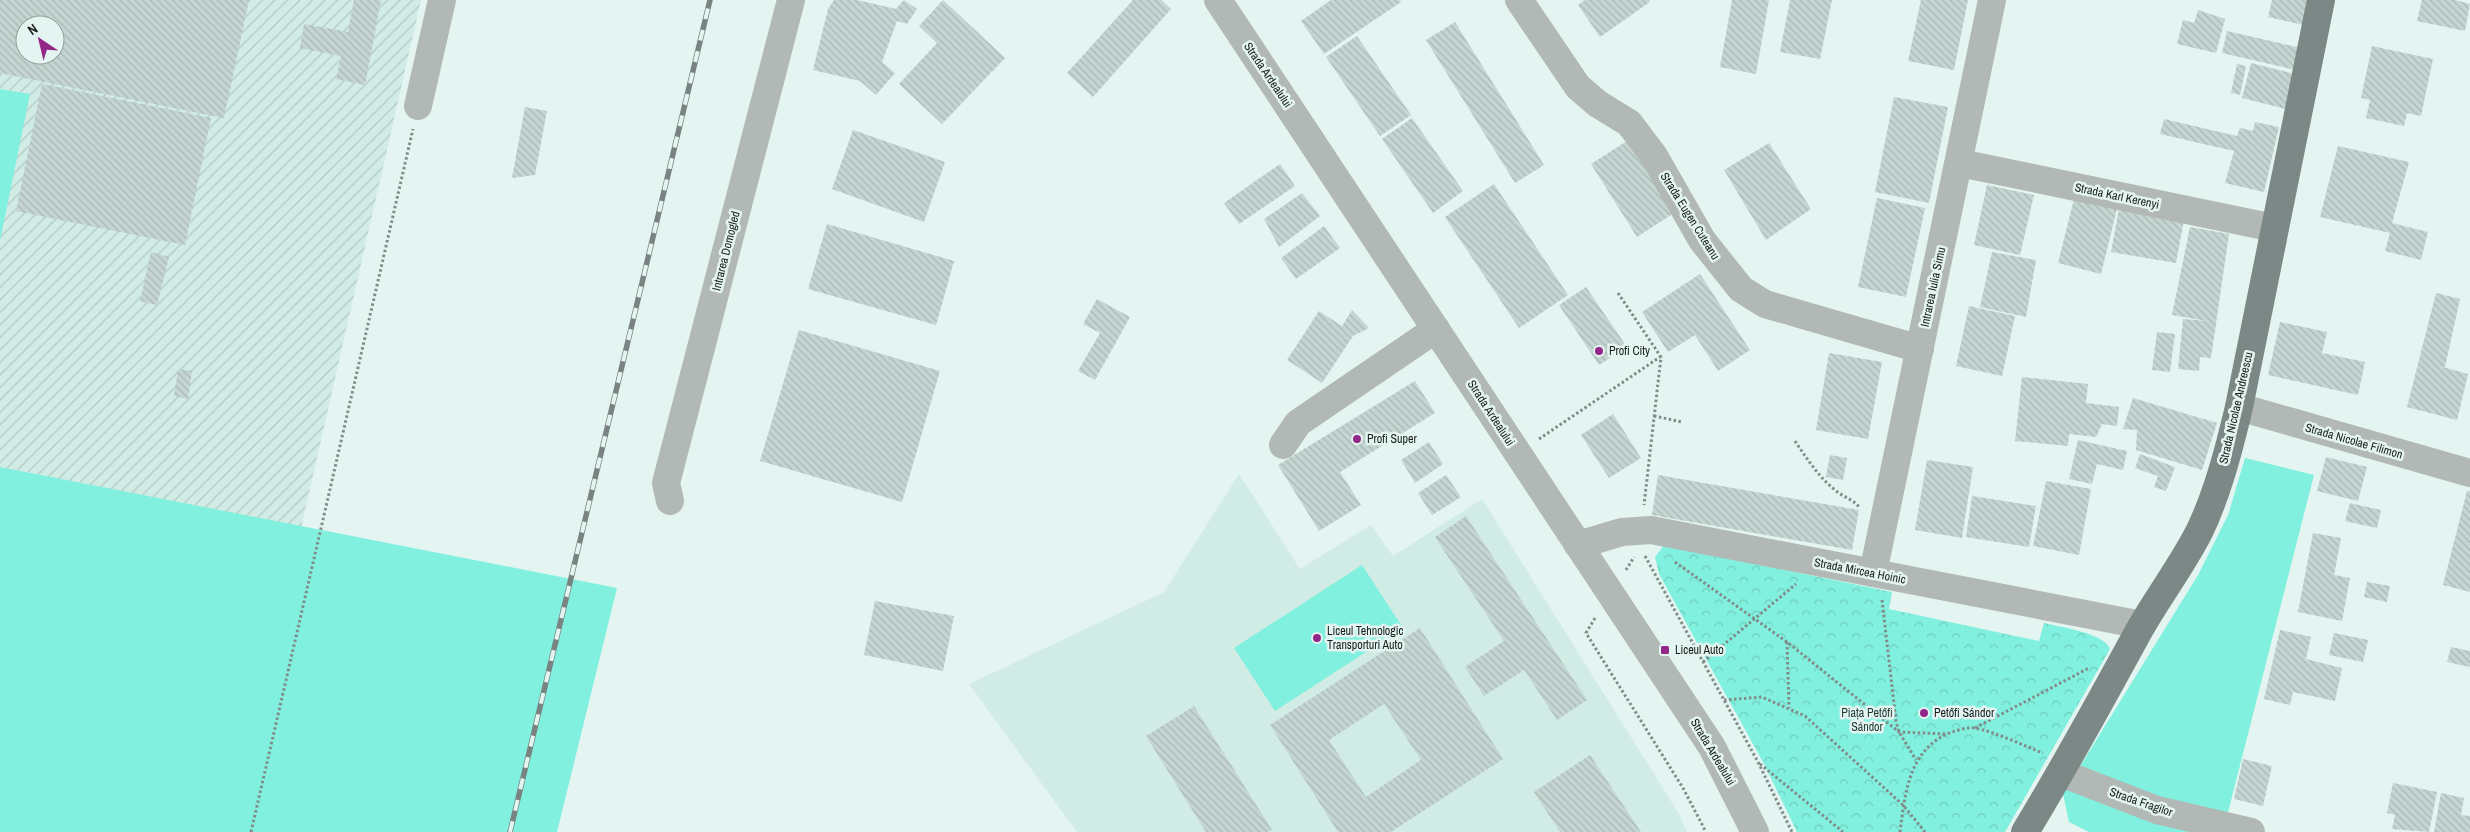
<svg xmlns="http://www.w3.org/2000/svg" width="2470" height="832" viewBox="0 0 2470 832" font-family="'Archivo Narrow',sans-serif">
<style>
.built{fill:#d1ebe5}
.industrial{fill:url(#industrial-furrows);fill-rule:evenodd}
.grass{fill:#82f0de}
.park{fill:url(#park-crowns)}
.building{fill:url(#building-back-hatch);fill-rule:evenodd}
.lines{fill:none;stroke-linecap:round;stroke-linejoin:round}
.path{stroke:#818c8a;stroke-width:3;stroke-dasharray:2.5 2.5;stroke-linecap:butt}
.minor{stroke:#b1b8b6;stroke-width:28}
.major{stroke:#7b8885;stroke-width:28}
.rail-casing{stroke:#798482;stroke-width:5.5}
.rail{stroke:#e4f5f1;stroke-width:4;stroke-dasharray:11;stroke-linecap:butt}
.poi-dot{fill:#922789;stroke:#e4f5f1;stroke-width:2}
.labels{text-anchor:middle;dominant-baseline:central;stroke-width:5;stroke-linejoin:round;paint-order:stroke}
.street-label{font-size:12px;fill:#181e1d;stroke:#e4f5f1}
.poi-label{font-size:12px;fill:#181e1d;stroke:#e4f5f1;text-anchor:start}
.park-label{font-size:12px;fill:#1f3632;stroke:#e4f5f1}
</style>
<defs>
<pattern id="industrial-furrows" width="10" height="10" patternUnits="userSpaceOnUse" patternTransform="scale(1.25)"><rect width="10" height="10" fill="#d1ebe5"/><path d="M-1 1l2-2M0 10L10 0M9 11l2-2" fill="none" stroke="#b3c9c4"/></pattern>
<pattern id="park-crowns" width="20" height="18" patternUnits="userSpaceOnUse" patternTransform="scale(1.25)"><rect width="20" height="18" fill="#82f0de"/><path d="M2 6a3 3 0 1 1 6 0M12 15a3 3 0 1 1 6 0" fill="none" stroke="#70cdbe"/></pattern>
<pattern id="building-back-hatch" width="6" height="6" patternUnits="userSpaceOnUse" patternTransform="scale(1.25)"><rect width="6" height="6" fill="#c5d6d2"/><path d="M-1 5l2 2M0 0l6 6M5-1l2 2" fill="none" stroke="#a8b7b4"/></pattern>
</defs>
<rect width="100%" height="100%" fill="#e4f5f1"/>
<polygon class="built" points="1239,474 1300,569 1371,525 1393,556 1482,499 1679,814 1687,832 1077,832 969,684 1164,592"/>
<path class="industrial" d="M 0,0 L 421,0 L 301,528 L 0,467 L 0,241 L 29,94 L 0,89 ZM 25,25 L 55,25 L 55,55 L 25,55 Z"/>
<g class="grass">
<polygon points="0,89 30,94 0,241"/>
<polygon points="2245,458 2314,475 2223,832 2089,832 2069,822 2063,794 2198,575 2228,515"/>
<polygon points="0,467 617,588 557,832 0,832"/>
<polygon points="1362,565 1403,628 1275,711 1234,648"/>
</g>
<path class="park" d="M 1664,545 L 1892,592 L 1889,609 L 2039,641 L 2044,623 C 2059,627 2105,633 2110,649 L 2005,832 L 1797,832 L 1764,764 L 1659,574 L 1655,557 Z"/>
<g class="building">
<path d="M 0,0 L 249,0 L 224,118 L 0,73 ZM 25,25 L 55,25 L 55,55 L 25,55 Z"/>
<polygon points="354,0 381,0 365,85 336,79 341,56 300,48 304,24 348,32"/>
<polygon points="834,0 857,0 896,9 904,0 917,9 907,24 897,21 882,62 895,73 876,95 860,81 813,70 828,9"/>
<polygon points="943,0 1005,58 942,124 899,84 937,43 919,26"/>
<polygon points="1133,0 1161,0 1171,9 1093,97 1067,73"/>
<polygon points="1331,0 1400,0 1401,2 1324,54 1301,21"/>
<polygon points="1585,0 1649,0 1650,2 1600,37 1578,5"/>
<polygon points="1732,0 1769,0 1756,74 1720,67"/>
<polygon points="1790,0 1832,0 1820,59 1780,52"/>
<polygon points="1921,0 1968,0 1954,70 1908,61"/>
<polygon points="2272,0 2310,0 2304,25 2268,17"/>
<polygon points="2422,0 2455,0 2470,4 2465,31 2417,21"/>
<polygon points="2198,10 2225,19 2216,53 2177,44 2183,20 2194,23"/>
<polygon points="1455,22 1544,165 1515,183 1426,40"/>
<polygon points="2227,31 2301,48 2295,70 2222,53"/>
<polygon points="1357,36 1411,115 1380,136 1326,57"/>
<polygon points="2372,46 2433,59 2421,116 2407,113 2404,126 2366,118 2370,100 2361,98"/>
<polygon points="2251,63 2295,74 2286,109 2242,98"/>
<polygon points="2237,64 2246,66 2240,95 2231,93"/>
<polygon points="42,84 211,118 185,245 16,211"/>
<polygon points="1894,97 1948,107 1929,203 1875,192"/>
<polygon points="525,107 547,111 535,175 512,178"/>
<polygon points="1412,118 1463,191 1433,213 1382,139"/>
<polygon points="2164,119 2237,136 2240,128 2253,131 2255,122 2279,127 2264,192 2225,183 2234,151 2160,134"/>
<polygon points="853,130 945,162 924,222 832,189"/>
<polygon points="1630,139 1677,211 1637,237 1591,164"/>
<polygon points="1769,143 1811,209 1766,240 1724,170"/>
<polygon points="2338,146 2409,162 2392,223 2428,232 2421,260 2385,251 2390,233 2320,217"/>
<polygon points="1280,164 1295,186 1239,224 1224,203"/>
<polygon points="1494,184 1568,295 1519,328 1445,217"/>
<polygon points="1987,185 2034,195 2020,255 1974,245"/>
<polygon points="1302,193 1320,216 1279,247 1264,219"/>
<polygon points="1877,198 1925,208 1906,297 1858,287"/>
<polygon points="2074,199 2117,209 2101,274 2058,263"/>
<polygon points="2119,209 2184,220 2176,263 2111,252"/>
<polygon points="827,224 954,261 936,325 808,289"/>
<polygon points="1324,226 1340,248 1296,279 1281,258"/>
<polygon points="2190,227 2229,234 2211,358 2200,357 2199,371 2178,369 2183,319 2208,321 2172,315"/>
<polygon points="151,252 169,257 157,305 140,301"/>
<polygon points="1992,252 2036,260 2026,317 1980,307"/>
<polygon points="1700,274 1750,350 1718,371 1695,335 1668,352 1642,312"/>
<polygon points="1586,287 1627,347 1599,365 1559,305"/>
<polygon points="2436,293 2460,299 2445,367 2439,366 2468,374 2457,420 2407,407"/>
<polygon points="1097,299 1130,317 1095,380 1078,371 1100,333 1083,324"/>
<polygon points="1969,306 2015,316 2002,376 1956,366"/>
<polygon points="1352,310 1369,328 1353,336 1322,383 1287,360 1319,311 1342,326"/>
<polygon points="2280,322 2327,332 2322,353 2365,362 2358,395 2268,375"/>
<polygon points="799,330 940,371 902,502 760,461"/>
<polygon points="2157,332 2175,334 2170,372 2152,370"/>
<polygon points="1829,353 1882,362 1868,439 1816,430"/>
<polygon points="178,369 192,371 188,399 174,396"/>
<polygon points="2022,377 2088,384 2086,403 2119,407 2117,426 2102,424 2096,437 2069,434 2068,446 2015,441"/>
<polygon points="1415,381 1435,413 1340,472 1361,505 1319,531 1278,465"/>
<polygon points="2133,398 2217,423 2202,470 2136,450 2137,430 2123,429"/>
<polygon points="1613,414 1641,458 1609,478 1581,435"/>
<polygon points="2078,440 2127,451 2123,470 2097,464 2092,484 2069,479"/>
<polygon points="1429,442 1443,464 1415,483 1401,460"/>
<polygon points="2140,454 2175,467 2166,491 2154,487 2158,476 2135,468"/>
<polygon points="1830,455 1847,458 1843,480 1826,477"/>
<polygon points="2326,457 2367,467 2358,501 2317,491"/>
<polygon points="1927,460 1973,467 1962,538 1915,530"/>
<polygon points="1446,475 1461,497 1432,515 1418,493"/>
<polygon points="1658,475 1859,510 1852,550 1652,515"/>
<polygon points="2046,481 2091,489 2079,555 2033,546"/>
<polygon points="2467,491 2470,491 2470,592 2443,585"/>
<polygon points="1972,496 2036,506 2029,547 1966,537"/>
<polygon points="2350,503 2381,510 2377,528 2345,521"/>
<polygon points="1466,516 1587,700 1557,720 1524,670 1484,696 1465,667 1504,641 1435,537"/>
<polygon points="2313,533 2341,538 2334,575 2350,578 2342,621 2298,612"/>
<polygon points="2367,582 2390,586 2387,602 2364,597"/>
<polygon points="875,601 954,616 943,671 864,655"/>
<path d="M 1420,628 L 1503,759 L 1391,832 L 1338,832 L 1270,725 ZM 1384,704 L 1421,760 L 1366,797 L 1329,740 Z"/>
<polygon points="2280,630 2311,637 2306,659 2342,668 2335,701 2293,692 2290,705 2264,699"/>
<polygon points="2334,633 2368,640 2363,662 2329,655"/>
<polygon points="2451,647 2470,651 2470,667 2447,662"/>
<polygon points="1194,706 1272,830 1268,832 1206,832 1146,736"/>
<polygon points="1590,755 1641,832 1560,832 1534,792"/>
<polygon points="2243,759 2272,766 2263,806 2234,799"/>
<polygon points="2393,783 2437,792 2429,832 2392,829 2395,815 2387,813"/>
<polygon points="2441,793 2464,798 2461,815 2470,816 2470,832 2434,832"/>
</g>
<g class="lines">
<g class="path">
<polyline points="1618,293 1661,357 1644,505"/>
<polyline points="1654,416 1682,422"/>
<polyline points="1539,439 1660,357"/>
<path d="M 1795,441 C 1807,459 1818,476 1835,490 C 1843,497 1853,499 1860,508"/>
<polyline points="1645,556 1758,762 1792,832"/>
<polyline points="1675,562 1787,642 1899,732 1946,734"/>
<polyline points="1626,570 1634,557"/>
<polyline points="1882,600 1896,721 1899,732 1916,760"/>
<polyline points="1595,618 1586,633 1683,788 1706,832"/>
<polyline points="1787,642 1789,708"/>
<polyline points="1703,662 1796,584"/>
<polyline points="1724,700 1762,697 1805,716 1903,805 1925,832"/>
<polyline points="1975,728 2089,668"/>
<polyline points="1760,764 1843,832"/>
<polyline points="251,832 413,129"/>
<path d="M 1900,832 C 1905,793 1909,748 1952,732 C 1959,730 1967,727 1974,728 C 1994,731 2024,746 2043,753"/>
</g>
<g class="minor">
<polyline points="1218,0 1712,747 1755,832"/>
<polyline points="1519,0 1578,87 1598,104 1629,123 1654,156 1702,240 1741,289 1765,304 1920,349"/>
<polyline points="418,106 442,0"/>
<polyline points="1960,163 2274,228"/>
<polyline points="2239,407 2470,473"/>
<polyline points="1283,445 1298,423 1436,329"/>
<polyline points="670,501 666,483 791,0"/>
<polyline points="1578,545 1622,532 1651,530 2142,625"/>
<polyline points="1873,573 1992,0"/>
<polyline points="2061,773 2157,810 2251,832"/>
</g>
<path class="major" d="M 2025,832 C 2066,765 2103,696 2141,627 C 2160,594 2183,564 2200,530 C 2218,492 2229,449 2239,407 L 2321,0"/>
<defs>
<polyline id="rail" points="510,832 710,0"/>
</defs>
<use href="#rail" class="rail-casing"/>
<use href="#rail" class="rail"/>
</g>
<g class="poi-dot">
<circle cx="1599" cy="351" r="5"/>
<circle cx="1357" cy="439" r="5"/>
<circle cx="1317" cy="638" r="5"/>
<rect x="1660" y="645" width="10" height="10" rx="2.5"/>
<circle cx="1924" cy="713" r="5"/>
</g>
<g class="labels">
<g class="street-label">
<text transform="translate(1268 75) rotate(56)">Strada Ardealului</text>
<text transform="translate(2117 196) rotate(12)">Strada Karl Kerenyi</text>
<text transform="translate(1690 216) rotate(58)">Strada Eugen Cuteanu</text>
<text transform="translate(726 251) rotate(-76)">Intrarea Domogled</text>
<text transform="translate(1933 287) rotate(-78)">Intrarea Iulia Simu</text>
<text transform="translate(2236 408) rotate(-77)">Strada Nicolae Andreescu</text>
<text transform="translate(1491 413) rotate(57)">Strada Ardealului</text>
<text transform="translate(2354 441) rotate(16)">Strada Nicolae Filimon</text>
<text transform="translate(1860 571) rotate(11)">Strada Mircea Hoinic</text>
<text transform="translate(1713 752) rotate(59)">Strada Ardealului</text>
<text transform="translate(2141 802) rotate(19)">Strada Fragilor</text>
</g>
<g class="poi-label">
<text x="1609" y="351">Profi City</text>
<text x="1367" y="439">Profi Super</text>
<text x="1327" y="631">Liceul Tehnologic<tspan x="1327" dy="14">Transporturi Auto</tspan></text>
<text x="1675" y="650">Liceul Auto</text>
<text x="1934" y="713">Petőfi Sándor</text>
</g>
<g class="park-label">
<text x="1867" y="713">Piața Petőfi<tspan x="1867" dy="14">Sándor</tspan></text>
</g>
</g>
<g transform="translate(40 40) rotate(325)"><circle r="24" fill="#e4f5f1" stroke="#929f9c"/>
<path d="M0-4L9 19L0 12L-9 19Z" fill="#922789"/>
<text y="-8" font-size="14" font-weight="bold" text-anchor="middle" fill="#181e1d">N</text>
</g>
</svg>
